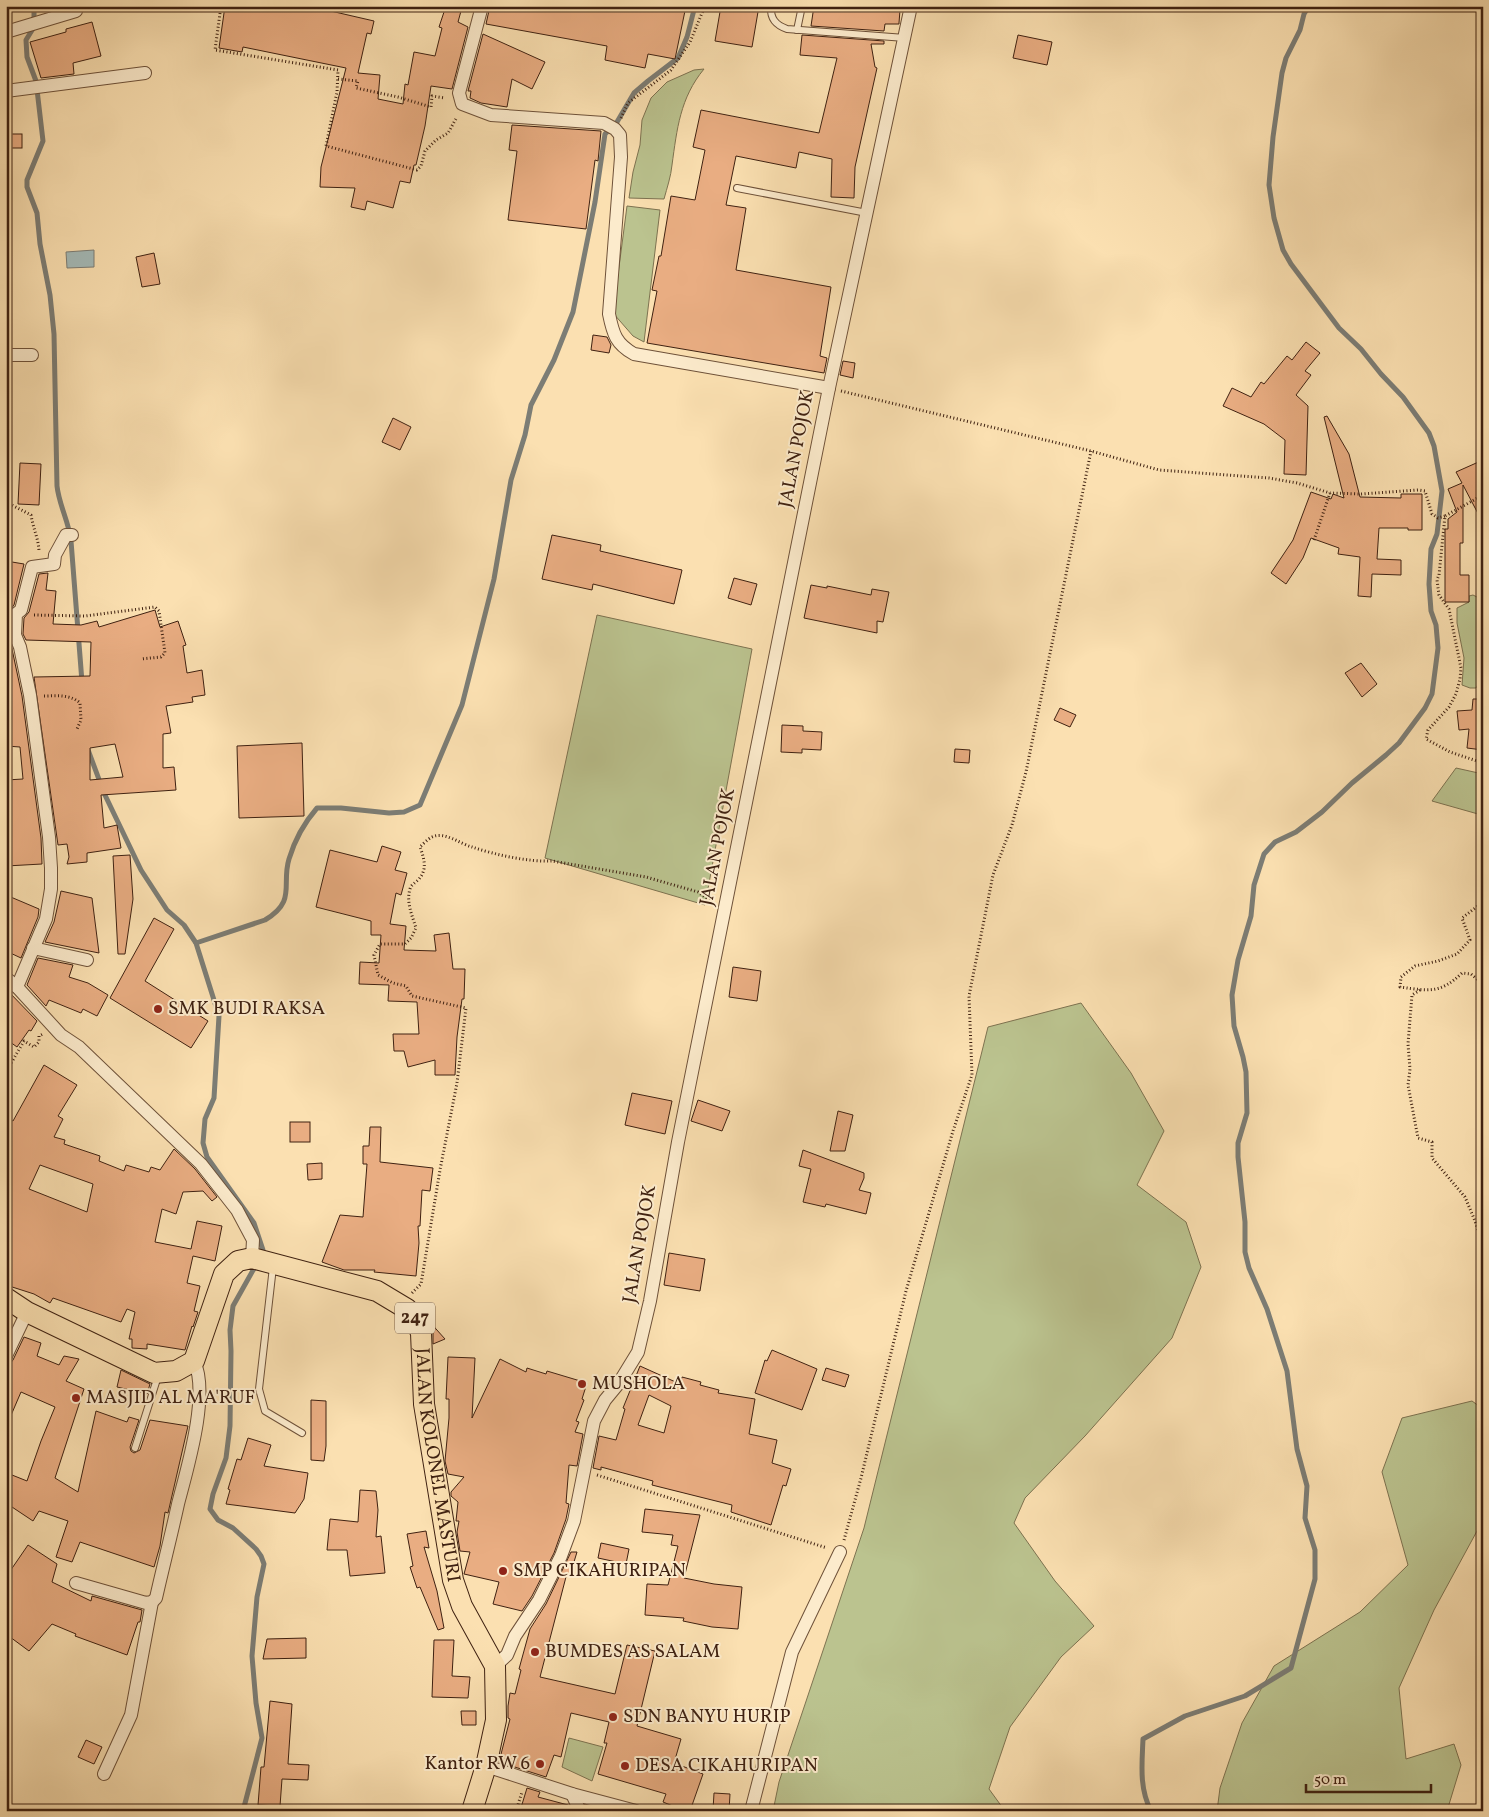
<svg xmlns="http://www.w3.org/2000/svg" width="1489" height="1817" viewBox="0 0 1489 1817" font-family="Vollkorn,serif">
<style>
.green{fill:#bbc38f;stroke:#7d7250}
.water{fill:#a4bab8;stroke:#7c7d75}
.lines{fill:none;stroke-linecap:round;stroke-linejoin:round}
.stream{stroke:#7c7d75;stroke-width:5}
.building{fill:#e9ad82;stroke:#3f2111;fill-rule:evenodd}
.lane-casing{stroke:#6e5139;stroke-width:8}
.street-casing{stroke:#6e5139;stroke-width:14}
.primary-casing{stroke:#3f2111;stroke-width:22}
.path{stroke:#3f2111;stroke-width:3;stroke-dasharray:1 2.5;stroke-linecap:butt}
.lane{stroke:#fcebcc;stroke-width:6}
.street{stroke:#fcebcc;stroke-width:12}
.primary{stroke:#fbe0b1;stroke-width:20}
.poi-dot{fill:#8f2418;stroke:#fcebcc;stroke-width:2}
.labels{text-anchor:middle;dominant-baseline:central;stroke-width:4;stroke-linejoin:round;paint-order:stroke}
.shield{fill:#fcebcc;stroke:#785e49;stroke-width:1}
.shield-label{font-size:18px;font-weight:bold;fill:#3f2111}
.street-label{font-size:19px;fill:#3f2111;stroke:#fcebcc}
.poi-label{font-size:19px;fill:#3f2111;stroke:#fcebcc;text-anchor:start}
</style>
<rect width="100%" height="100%" fill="#fbe0b1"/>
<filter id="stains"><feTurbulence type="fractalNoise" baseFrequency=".004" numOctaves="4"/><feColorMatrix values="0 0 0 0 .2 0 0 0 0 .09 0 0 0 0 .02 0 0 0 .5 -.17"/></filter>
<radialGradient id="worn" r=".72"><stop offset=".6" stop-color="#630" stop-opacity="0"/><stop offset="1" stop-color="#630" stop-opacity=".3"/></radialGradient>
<g class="green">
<path d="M 704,69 C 680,98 677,129 672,165 C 671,176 667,188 664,199 L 629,198 L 633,172 L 640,145 L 642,120 L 651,98 L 667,82 L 694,70 Z"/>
<polygon points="627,206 660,210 644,342 633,336 613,313"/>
<polygon points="1473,595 1483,600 1483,681 1480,681 1476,688 1470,688 1462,685 1464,658 1457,623 1457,608 1469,602 1469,596"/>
<polygon points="597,615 752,649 705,905 545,858"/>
<polygon points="1456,768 1483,774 1483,796 1478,814 1432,801"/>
<polygon points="1081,1003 1131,1073 1164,1131 1137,1185 1186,1222 1201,1267 1172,1338 1085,1436 1025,1498 1014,1523 1055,1581 1094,1626 1061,1657 1010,1727 989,1789 1005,1811 773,1811 779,1782 864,1528 988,1027"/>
<polygon points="1472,1401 1483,1409 1483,1520 1434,1610 1399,1688 1406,1759 1454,1744 1461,1765 1447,1811 1217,1811 1220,1788 1242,1723 1274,1666 1360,1612 1408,1565 1382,1472 1402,1418"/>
<polygon points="569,1738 603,1747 592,1781 562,1767"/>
</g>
<polygon class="water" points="94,250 94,267 67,268 66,252"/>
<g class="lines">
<g class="stream">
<path d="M 33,6 L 34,11 L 34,27 L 26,40 L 27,57 L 36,81 L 43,141 L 27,180 L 27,187 L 37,213 L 40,244 L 50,295 L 54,334 L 57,486 C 59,505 69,522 71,541 L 82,682"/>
<polyline points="87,747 104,793 141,870 167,910 184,925 196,943 219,1016 214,1098 205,1119 203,1143 207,1157 254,1223 263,1250 260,1255"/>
<path d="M 196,943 L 265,920 C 297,901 281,885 289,859 C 295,839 304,823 317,808 L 341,808 L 389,813 L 404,812 L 420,805 L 462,705 L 494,579 L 511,480 L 525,435 L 531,405 L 554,360 L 573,312 L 595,202 L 605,134 L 617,122 L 634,93 L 648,81 L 678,58 L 687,37 L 695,6"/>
<polyline points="243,1811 262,1738 256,1703 252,1656 257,1597 264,1564 261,1556 256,1549 233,1528 218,1520 210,1509 213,1494 226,1458 230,1426 231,1351 230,1330 233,1306 256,1265"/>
<path d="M 1151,1811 C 1139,1788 1142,1764 1143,1739 L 1185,1716 L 1245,1696 L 1291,1668 L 1315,1579 L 1315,1550 L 1305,1518 L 1307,1486 L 1297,1449 L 1287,1371 L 1267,1309 L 1249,1268 L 1245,1252 L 1245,1222 L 1238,1157 L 1238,1143 L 1247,1113 L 1246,1072 L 1243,1057 L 1234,1026 L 1232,995 L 1238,960 L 1251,916 L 1254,885 L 1264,854 L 1275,842 L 1296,832 L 1322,812 L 1352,783 L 1386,755 L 1399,743 L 1425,708 L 1432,694 L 1438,648 L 1436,625 L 1431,611 L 1429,584 L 1431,549 L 1437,534 L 1442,491 L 1434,446 L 1429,433 L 1403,397 L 1381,374 L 1361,349 L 1339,328 L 1291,264 L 1283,250 L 1274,218 L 1269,185 L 1273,137 L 1282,73 L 1286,58 L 1300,30 L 1304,14 L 1309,6"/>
</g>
</g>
<g class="building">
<polygon points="225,6 323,6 322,9 374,21 371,34 367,33 358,73 380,75 378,99 403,104 405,84 408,85 414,52 435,56 442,28 439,27 446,6 461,11 458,22 468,27 452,89 431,86 425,126 416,165 414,165 410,183 400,181 393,208 367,201 365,210 351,207 355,188 320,187 321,167 346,68 243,47 242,52 219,48"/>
<polygon points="490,6 686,6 675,59 648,54 645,68 605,60 607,46 486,24"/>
<polygon points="721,6 759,6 752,47 715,41"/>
<polygon points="814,6 889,6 888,10 900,10 899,23 899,24 885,24 884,31 811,26"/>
<polygon points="92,22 101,56 73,63 74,74 41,78 30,42 66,32 66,29"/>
<polygon points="483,34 545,62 532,89 512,79 507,107 481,103 470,98 471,91 468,91"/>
<polygon points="802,35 884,41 884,44 871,44 875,67 877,68 855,167 854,198 831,197 832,159 799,152 796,168 736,156 726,205 746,208 736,270 831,287 820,356 827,358 824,373 647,343 657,291 652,290 659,256 661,256 671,196 695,200 705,150 693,147 701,110 819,133 837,58 800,55"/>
<polygon points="1018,35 1052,42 1047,65 1013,58"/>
<polygon points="512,125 601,131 598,161 595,160 586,229 508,220 517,151 509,150"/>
<rect x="6" y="134" width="16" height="14"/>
<polygon points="154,253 160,284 142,287 136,257"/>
<polygon points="593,335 607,337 611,345 609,353 591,350"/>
<polygon points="1306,342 1320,353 1305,371 1311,375 1296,395 1308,406 1306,475 1284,474 1285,440 1264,424 1223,406 1232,388 1251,397 1261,382 1264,384 1287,356 1292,360"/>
<polygon points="843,361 855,363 853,378 840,375"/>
<polygon points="1327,416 1349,454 1360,497 1401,498 1401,494 1422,494 1422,530 1408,530 1408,528 1379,528 1377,559 1401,560 1401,575 1372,574 1371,597 1358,596 1360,557 1338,554 1339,548 1311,538 1303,558 1286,584 1271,573 1293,540 1311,492 1331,499 1333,494 1344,498 1324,417"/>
<polygon points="393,418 411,427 400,450 382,442"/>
<polygon points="1483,460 1483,523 1463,485 1463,543 1460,543 1460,575 1469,575 1469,602 1445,602 1445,529 1448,529 1448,519 1457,512 1448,489 1462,483 1456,472"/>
<polygon points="20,463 41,464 39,505 18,504"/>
<polygon points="552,535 601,545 600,551 682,570 674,604 593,584 592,590 542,579"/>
<polygon points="6,561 24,564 14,605 8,613 7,635 12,649 22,696 41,838 42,864 6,866 6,780 23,779 20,747 6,746"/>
<path d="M 48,573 L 46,590 L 56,591 L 53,624 L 81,625 L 97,621 L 99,627 L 155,610 L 160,627 L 178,621 L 186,645 L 183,646 L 187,673 L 202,670 L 205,695 L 192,697 L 193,702 L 166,706 L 171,733 L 163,734 L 163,768 L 174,767 L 176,790 L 101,795 L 104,828 L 117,825 L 121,848 L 87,853 L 87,862 L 67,864 L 69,857 L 67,844 L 58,845 L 34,677 L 90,676 L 91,642 L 26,640 L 23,634 L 24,618 L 29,612 L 39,574 ZM 115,744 L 123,777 L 90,780 L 90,748 Z"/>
<polygon points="734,578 757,584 751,605 728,598"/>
<polygon points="811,585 827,588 827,586 871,595 872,589 889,592 883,622 877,621 877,633 804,618"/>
<polygon points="1361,663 1377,684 1362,697 1345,673"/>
<polygon points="1473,699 1478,699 1483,734 1483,750 1467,748 1469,729 1459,730 1457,711 1472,710"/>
<polygon points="1060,708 1076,715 1070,727 1054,720"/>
<polygon points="782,725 803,726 803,731 822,732 821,750 802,749 802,753 781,752"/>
<polygon points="302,743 304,816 239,818 237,746"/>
<polygon points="955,749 970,750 969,763 954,762"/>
<polygon points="382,846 401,852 395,870 407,873 401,895 396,893 390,924 406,926 404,950 436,951 434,935 449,933 453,969 465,969 464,999 462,999 457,1037 455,1075 435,1075 435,1060 408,1067 404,1051 394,1051 393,1034 419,1034 417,1002 388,1001 389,985 359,984 360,962 379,963 381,935 371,935 371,921 316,907 330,850 377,862"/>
<polygon points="130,855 133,899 125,954 118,954 113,856"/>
<polygon points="61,891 92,898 99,953 45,942 54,922"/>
<polygon points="6,895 39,909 38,917 21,958 6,951"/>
<polygon points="154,918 174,929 145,981 208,1021 191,1048 110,998"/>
<polygon points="38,958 73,965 69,977 88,983 108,995 97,1016 83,1009 81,1013 49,1000 46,1006 27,985"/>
<polygon points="733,967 761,971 757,1001 729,997"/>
<polygon points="6,989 37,1021 31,1031 29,1030 17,1047 6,1039"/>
<path d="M 44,1065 L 77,1085 L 58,1116 L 63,1119 L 54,1137 L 65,1140 L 64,1144 L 100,1156 L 99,1161 L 124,1171 L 126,1165 L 149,1172 L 151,1167 L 160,1170 L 174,1149 L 195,1169 L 217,1197 L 212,1201 L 203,1191 L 183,1192 L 176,1214 L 162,1209 L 155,1242 L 191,1249 L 197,1221 L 222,1226 L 215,1261 L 193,1256 L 187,1283 L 200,1286 L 194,1311 L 198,1312 L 193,1327 L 192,1326 L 185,1350 L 147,1344 L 147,1349 L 132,1348 L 132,1339 L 129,1339 L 135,1312 L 127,1309 L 121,1322 L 53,1298 L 50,1303 L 34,1294 L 6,1285 L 6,1118 L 13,1121 ZM 40,1165 L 93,1184 L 87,1212 L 29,1189 Z"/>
<polygon points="632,1093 672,1101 665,1134 625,1125"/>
<polygon points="698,1100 730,1111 722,1131 691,1121"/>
<polygon points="838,1111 853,1115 845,1151 830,1151"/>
<rect x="290" y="1122" width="20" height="20"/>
<polygon points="370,1127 381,1127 380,1162 433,1168 430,1191 422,1190 420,1226 418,1226 419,1243 416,1276 374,1272 375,1270 344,1270 322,1262 340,1215 363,1217 367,1164 363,1164 363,1146 369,1146"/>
<polygon points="803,1150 864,1173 864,1178 859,1190 871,1193 866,1214 826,1204 825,1207 803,1202 811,1169 799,1166"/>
<polygon points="322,1163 322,1179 308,1180 307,1164"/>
<polygon points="669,1253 705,1259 700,1291 664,1285"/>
<polygon points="428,1320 445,1339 433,1344 433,1332"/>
<polygon points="24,1337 41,1343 37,1356 59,1365 64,1356 79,1359 66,1381 84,1389 55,1478 78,1492 96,1411 127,1422 129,1417 139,1420 130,1447 131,1451 134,1453 140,1450 150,1420 188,1426 168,1513 165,1512 160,1546 154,1567 80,1542 72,1562 56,1557 68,1521 39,1511 33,1521 6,1503 6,1488 12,1475 27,1481 41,1441 55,1407 21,1392 6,1427 6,1364 9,1365 13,1360"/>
<polygon points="772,1350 817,1369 802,1410 755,1393 765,1360 767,1361"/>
<polygon points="448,1357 475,1358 472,1418 500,1359 526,1372 527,1368 546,1374 547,1371 587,1383 582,1399 584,1400 576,1421 579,1422 575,1432 583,1434 577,1466 569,1465 566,1503 569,1504 566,1519 554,1553 532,1596 522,1611 493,1604 499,1582 464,1574 470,1552 460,1551 457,1532 459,1521 456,1521 458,1502 451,1496 451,1492 464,1477 448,1474 445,1461 449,1418 449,1399 446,1399"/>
<path d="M 640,1366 L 680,1384 L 682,1377 L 701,1382 L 700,1385 L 719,1390 L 718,1393 L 755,1399 L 749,1434 L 777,1440 L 772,1463 L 791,1469 L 786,1486 L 783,1485 L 771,1525 L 731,1512 L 732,1505 L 652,1485 L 653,1481 L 601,1467 L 601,1470 L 593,1468 L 599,1436 L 616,1440 L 625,1409 L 623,1408 ZM 649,1395 L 671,1406 L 664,1433 L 638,1425 Z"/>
<polygon points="826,1368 849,1375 845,1387 822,1380"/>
<polygon points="121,1370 150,1384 147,1394 117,1387"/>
<polygon points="311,1400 326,1401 326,1446 324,1461 311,1460"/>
<polygon points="248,1438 271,1445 264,1466 308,1473 304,1499 295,1513 226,1504 230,1490 228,1489 237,1459 241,1460"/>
<polygon points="360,1490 376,1491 378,1510 376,1537 381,1536 385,1573 350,1576 347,1550 327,1550 330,1519 358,1522"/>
<polygon points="645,1509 700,1515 684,1578 714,1584 742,1587 738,1629 712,1627 683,1621 684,1618 645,1615 647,1584 668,1585 678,1546 671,1545 673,1535 642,1532"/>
<polygon points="426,1531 429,1548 424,1547 437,1591 444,1628 438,1630 420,1587 417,1588 410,1567 413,1566 407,1534"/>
<polygon points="601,1543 629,1549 626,1564 598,1558"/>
<polygon points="28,1545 57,1564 52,1582 91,1601 92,1596 142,1610 140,1622 138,1622 127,1655 75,1636 76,1634 52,1624 29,1651 6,1634 6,1577"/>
<polygon points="571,1552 577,1552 570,1575 567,1573 540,1677 615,1694 627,1645 655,1651 637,1726 681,1739 674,1763 703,1774 690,1811 685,1811 663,1802 666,1794 598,1774 607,1743 604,1743 609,1722 571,1713 561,1757 554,1755 546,1777 499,1762 510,1719 508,1718 508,1706 510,1693 515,1694 521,1670 519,1669 530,1629 546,1604"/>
<polygon points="306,1638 306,1658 263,1659 267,1639"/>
<polygon points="434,1640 454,1640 452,1676 470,1677 468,1698 432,1697"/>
<polygon points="270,1701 292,1704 288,1764 309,1765 308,1780 282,1779 280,1806 258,1805 261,1767 264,1767"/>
<polygon points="461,1711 476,1711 476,1725 462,1725"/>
<polygon points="86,1740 102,1747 94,1764 78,1757"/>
<polygon points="527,1788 540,1792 538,1797 568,1805 571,1811 520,1811"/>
<polygon points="714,1793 730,1794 729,1811 713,1810"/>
</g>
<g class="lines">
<defs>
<g id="lane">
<path d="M 771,6 C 770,19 776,25 787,29 L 905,38"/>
<polyline points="797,30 802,6"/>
<polyline points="737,188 867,213"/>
<polyline points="273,1267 259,1389 265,1411 302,1433"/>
<polyline points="135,1448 158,1376"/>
</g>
<g id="street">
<path d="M 482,6 L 459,93 L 462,104 L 491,115 L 604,123 L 615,129 L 620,135 L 621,157 L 609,314 C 613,334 616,344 634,354 L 829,388"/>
<polyline points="6,32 76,11"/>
<polyline points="6,91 145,73"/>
<polyline points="6,355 32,355"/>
<polyline points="33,948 87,960"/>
<polyline points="6,978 17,987 61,1035 79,1047 201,1164 237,1210 253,1240 252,1258"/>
<polyline points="17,987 46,919 51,889 51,868 49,837 30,695 20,647 15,635 16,614 21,610 32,567 54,564 55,555 66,535 72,535"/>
<polyline points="6,1356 27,1312"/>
<path d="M 76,1583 L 146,1603 L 152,1602 L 156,1598 C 163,1567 171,1536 178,1504 C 187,1469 210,1394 194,1361"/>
<polyline points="495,1666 507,1655 515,1636 539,1600 561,1556 574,1521 594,1421 605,1400 619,1383 638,1352 650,1301 678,1142 829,388 911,6"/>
<polyline points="486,1766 572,1794 636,1811"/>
<polyline points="104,1774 131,1715 152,1602"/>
<polyline points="572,1794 580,1811"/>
<polyline points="751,1811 792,1652 840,1552"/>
</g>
<g id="primary">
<path id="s1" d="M 6,1298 L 27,1312 L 154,1373 L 176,1371 L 194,1361 L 224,1274 L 238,1261 L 252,1258 L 377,1291 L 407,1309 L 414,1316 L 421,1333 L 424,1404 L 453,1580 L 462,1606 L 495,1666 L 496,1720 L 486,1766 L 472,1811"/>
</g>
</defs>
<use href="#lane" class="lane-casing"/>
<use href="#street" class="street-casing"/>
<use href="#primary" class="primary-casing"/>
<g class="path">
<polyline points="221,6 215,50 338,70 337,92 326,146 417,170 421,166 425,151 436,140 448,133 457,117"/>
<polyline points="338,79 358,81 356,88 398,97 431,107 432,96 445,98"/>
<polyline points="621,118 628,103 671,70 690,42 705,6"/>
<polyline points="841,391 1091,451 1159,470 1269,478 1297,483 1330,493 1361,494 1418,490 1425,491 1432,514 1438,518 1445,516"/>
<polyline points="1483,495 1445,516 1439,575 1437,580 1439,595 1449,609 1461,668 1460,679 1456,694 1449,707 1428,730 1426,739 1450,752 1483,763"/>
<path d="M 6,502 L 31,515 C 33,528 39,540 39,552"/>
<polyline points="1314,540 1330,493"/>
<polyline points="34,615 85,616 155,607 159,611 165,653 161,657 141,659"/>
<path d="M 44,696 C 56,696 70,694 80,703 L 81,720 L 77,729"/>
<path d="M 1483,902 L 1462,918 L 1470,940 L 1457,954 L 1438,961 L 1415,966 L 1401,977 L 1400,987 C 1429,991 1440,994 1462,973 L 1471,974 L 1477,979 L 1483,978"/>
<polyline points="1420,990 1412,995 1408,1044 1410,1069 1408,1085 1418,1138 1432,1142 1432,1158 1465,1197 1475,1221 1483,1246"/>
<polyline points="6,1072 24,1041 34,1047 39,1042 39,1036 43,1034"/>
<path d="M 412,1293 L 421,1284 L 440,1170 L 457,1083 L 466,1008 L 412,996 L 406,986 L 393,983 L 378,975 L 374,955 L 380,944 L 405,944 L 411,938 L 416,928 C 412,915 406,902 410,889 C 411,885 415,883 418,880 C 428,870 424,858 420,847 C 423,844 428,839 432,837 C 445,831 460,844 472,847 C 496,855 528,862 552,861 L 646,877 L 698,892 L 713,903"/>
<polyline points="597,1475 827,1548"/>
<polyline points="844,1540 861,1478 906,1291 953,1131 972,1075 969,996 993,875 1012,825 1026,772 1091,451"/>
<polyline points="516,1811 522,1792"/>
</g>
<use href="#lane" class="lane"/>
<use href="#street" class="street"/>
<use href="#primary" class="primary"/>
</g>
<g class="poi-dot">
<circle cx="158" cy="1009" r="5"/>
<circle cx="582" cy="1384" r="5"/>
<circle cx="76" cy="1398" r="5"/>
<circle cx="503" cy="1571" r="5"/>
<circle cx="535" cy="1652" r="5"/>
<circle cx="613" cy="1717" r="5"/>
<circle cx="540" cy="1764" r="5"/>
<circle cx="625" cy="1766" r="5"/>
</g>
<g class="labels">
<rect class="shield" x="395" y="1302.5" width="40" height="31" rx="4"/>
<g class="shield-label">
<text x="415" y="1318">247</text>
</g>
<g class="street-label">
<text transform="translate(797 449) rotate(-79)">JALAN POJOK</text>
<text transform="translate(718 847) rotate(-79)">JALAN POJOK</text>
<text transform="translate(640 1244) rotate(-80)">JALAN POJOK</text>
<text stroke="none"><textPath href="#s1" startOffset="660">JALAN KOLONEL MASTURI</textPath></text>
</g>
<g class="poi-label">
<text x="168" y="1009">SMK BUDI RAKSA</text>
<text x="592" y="1384">MUSHOLA</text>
<text x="86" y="1398">MASJID AL MA'RUF</text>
<text x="513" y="1571">SMP CIKAHURIPAN</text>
<text x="545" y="1652">BUMDES AS SALAM</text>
<text x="623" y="1717">SDN BANYU HURIP</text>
<text x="530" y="1764" text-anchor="end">Kantor RW 6</text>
<text x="635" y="1766">DESA CIKAHURIPAN</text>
</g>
</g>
<rect width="1489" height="1817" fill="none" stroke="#fbe0b1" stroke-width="25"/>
<rect x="8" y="8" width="1474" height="1802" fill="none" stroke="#3f2111" stroke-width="2.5"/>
<rect x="12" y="12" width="1464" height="1792" fill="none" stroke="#3f2111"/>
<path d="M1306 1784v8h125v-8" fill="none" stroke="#3f2111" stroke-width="2.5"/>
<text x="1314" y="1784" font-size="15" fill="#3f2111" stroke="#fcebcc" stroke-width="4" paint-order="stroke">50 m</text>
<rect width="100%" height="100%" filter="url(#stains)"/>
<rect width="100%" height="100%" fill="url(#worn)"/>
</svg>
